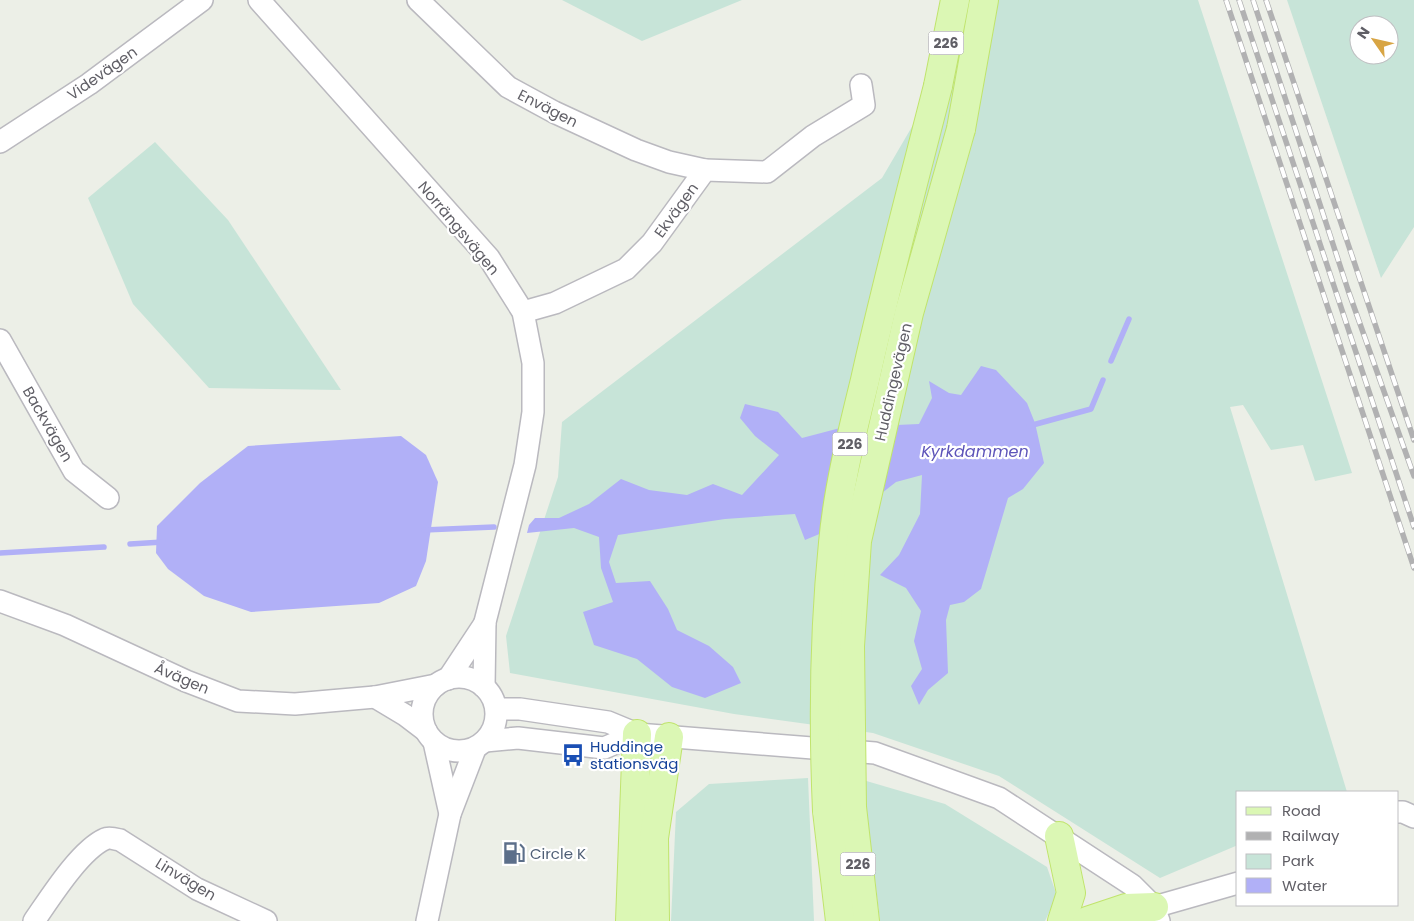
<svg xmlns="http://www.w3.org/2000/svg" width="1414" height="921" viewBox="0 0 1414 921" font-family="Poppins,sans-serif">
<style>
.green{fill:#c7e4d8;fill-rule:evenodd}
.water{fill:#b1b0f7}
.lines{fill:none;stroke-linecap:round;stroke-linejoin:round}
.stream{stroke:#b1b0f7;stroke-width:5.5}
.minor-casing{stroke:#bab9bf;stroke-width:24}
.major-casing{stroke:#c0e46c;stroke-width:30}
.minor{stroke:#fff;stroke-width:21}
.major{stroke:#dbf7b4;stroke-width:28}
.rail-casing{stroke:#b1b1b2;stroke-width:5.5}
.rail{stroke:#fff;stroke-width:4;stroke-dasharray:11;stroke-linecap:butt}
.major-bridge-casing{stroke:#c0e46c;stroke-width:30;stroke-linecap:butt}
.major-bridge{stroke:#dbf7b4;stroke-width:28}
.labels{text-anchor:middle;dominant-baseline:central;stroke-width:4.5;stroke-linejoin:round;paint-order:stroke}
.shield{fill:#fff;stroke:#908f94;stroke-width:1}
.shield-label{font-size:14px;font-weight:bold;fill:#605f66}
.street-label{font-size:15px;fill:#605f66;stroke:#fff}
.transit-label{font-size:15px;fill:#164399;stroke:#fff;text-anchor:start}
.service-label{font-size:15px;fill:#4e5e75;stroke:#fff;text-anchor:start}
.water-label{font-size:16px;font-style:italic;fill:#5d54b9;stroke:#fff}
</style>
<rect width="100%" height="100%" fill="#ecefe7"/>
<g class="green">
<polygon points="562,0 742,0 642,41"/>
<polygon points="986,0 1198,0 1352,473 1315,481 1303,445 1271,450 1243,405 1230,407 1347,792 1238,792 1238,845 1160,878 999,776 873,733 734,714 510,673 506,636 558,477 562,422 882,178"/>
<path d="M 1287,0 L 1414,0 L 1414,227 L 1381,278 ZM 1359,25 L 1389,25 L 1389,55 L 1359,55 Z"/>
<polygon points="155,142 228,220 341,390 209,388 133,304 88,198"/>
<polygon points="808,778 814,921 671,921 676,812 709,784"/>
<polygon points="863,780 945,804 1047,867 1057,896 1045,921 880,921"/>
</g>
<g class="water">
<polygon points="981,366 996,370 1027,403 1035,423 1044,463 1023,489 1008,498 981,589 964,602 950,605 946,620 948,673 928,690 919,705 911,686 922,669 914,641 921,611 906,588 880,575 899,555 920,514 922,475 896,482 841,525 805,540 795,514 725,519 618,535 609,562 616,583 650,581 668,609 677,630 709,646 733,667 741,683 705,698 672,687 637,659 594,645 583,612 613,602 601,568 599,537 574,528 527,533 529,525 535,518 559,518 589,504 621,479 649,490 687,495 713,484 742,495 779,455 755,436 740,418 745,404 778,412 802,438 844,427 844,404 852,402 874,426 919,424 932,398 929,381 949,393 961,395"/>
<polygon points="401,436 426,455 438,482 426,561 416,586 379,603 251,612 204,596 168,569 156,553 157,526 200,483 248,446"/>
</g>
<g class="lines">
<g class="stream">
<polyline points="1111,361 1129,319"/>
<polyline points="1029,426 1091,409 1103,380"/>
<polyline points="424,530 494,527"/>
<polyline points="130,544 163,542"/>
<polyline points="0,553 104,547"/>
</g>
<defs>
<g id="minor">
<polyline points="259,0 489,258 523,312 533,363 533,412 525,465 485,622 484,687"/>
<polyline points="418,0 508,87 554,112 636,150 669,162 705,170"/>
<polyline points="0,142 89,84 202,0"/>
<polyline points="523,312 555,303 626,269 652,243 705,170 767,172 813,136 864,105 861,85"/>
<polyline points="0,340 74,471 108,498"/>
<polyline points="0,601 65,625 186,681 238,701 295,704 375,697 436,685"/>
<circle cx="459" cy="714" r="37"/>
<polyline points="448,679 485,623"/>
<polyline points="375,697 405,715 426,731"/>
<polyline points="496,709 520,709 608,722 637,734 875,753 999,798 1132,885 1154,907 1159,921"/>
<polyline points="485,741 518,738 604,748 637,734"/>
<polyline points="434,742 450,814"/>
<polyline points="1398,812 1403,812 1414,817"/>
<polyline points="1154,907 1238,883"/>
<path d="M 34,921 C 50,898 80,850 105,839 C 109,837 116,839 120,840 L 197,889 L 266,921"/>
<polyline points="427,921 450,814 475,749"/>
</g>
<g id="major">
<polyline points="938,86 955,0"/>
<polyline points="961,129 984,0"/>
<polyline points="852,807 865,921"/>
<polyline points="827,811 840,921"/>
<polyline points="1059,836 1071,893 1062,921"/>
<polyline points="630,921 637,734"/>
<polyline points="655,921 654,838 669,737"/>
<polyline points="1087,921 1126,908 1154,907"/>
</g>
</defs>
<use href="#minor" class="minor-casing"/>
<use href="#major" class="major-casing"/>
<use href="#minor" class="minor"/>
<use href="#major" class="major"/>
<defs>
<g id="rail">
<polyline points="1226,0 1414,568"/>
<polyline points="1239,0 1414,527"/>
<polyline points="1253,0 1348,290 1414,476"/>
<polyline points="1266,0 1414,440"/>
</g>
</defs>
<use href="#rail" class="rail-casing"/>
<use href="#rail" class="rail"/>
<defs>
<g id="major-bridge">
<polyline points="852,807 850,646 857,541 909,313 961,129"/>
<path d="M 827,811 C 823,721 824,632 833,543 C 838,488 852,433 865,380 C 887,281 913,184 938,86"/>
</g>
</defs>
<use href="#major-bridge" class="major-bridge-casing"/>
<use href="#major-bridge" class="major-bridge"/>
</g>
<defs>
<symbol id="bus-bare" viewBox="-9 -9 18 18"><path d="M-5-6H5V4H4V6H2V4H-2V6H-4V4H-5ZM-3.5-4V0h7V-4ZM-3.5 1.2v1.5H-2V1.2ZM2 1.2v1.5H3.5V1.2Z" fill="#1a4fb4" stroke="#fff" stroke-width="2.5" paint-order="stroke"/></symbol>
<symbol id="fuel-bare" viewBox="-9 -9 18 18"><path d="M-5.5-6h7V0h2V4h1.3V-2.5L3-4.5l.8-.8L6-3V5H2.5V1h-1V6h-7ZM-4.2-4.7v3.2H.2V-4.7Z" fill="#5c6f8a" stroke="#fff" stroke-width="2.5" paint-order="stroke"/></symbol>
</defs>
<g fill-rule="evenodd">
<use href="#bus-bare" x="557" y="739" width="32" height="32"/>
<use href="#fuel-bare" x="498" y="837" width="32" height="32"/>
</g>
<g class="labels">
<g class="shield">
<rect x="928.5" y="31.5" width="35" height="23" rx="4"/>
<rect x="832.5" y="432.5" width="35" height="23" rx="4"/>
<rect x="840.5" y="852.5" width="35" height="23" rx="4"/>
</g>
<g class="shield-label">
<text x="946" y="43">226</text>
<text x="850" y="444">226</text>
<text x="858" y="864">226</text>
</g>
<g class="street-label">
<text transform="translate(102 73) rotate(-35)">Videvägen</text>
<text transform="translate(548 108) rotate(27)">Envägen</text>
<text transform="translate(676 210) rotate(-54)">Ekvägen</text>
<text transform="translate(459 228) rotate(50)">Norrängsvägen</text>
<text transform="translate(893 382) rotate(-77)">Huddingevägen</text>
<text transform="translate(48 424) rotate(60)">Backvägen</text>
<text transform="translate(182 678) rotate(23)">Åvägen</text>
<text transform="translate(186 879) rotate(31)">Linvägen</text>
</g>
<g class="transit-label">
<text x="590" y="746">Huddinge<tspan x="590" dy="17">stationsväg</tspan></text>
</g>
<g class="service-label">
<text x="530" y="853">Circle K</text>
</g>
<g class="water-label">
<text x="975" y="451">Kyrkdammen</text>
</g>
</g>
<rect x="1236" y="791" width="162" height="115" fill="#ffffff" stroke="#bfbfc2"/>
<rect x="1246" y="807" width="25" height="8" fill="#dbf7b4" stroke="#bfbfc2"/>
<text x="1282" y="816" font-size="15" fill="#605f66">Road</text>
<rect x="1246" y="832" width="25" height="8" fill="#b1b1b2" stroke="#bfbfc2"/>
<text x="1282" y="841" font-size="15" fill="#605f66">Railway</text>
<rect x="1246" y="854" width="25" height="15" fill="#c7e4d8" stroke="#bfbfc2"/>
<text x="1282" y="866" font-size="15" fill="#605f66">Park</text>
<rect x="1246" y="878" width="25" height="15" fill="#b1b0f7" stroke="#bfbfc2"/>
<text x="1282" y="891" font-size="15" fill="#605f66">Water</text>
<g transform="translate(1374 40) rotate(304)"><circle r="24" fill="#ffffff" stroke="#bfbfc2"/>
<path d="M0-4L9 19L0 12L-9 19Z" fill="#d8a544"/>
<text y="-8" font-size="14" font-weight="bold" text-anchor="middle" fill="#605f66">N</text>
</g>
</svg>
